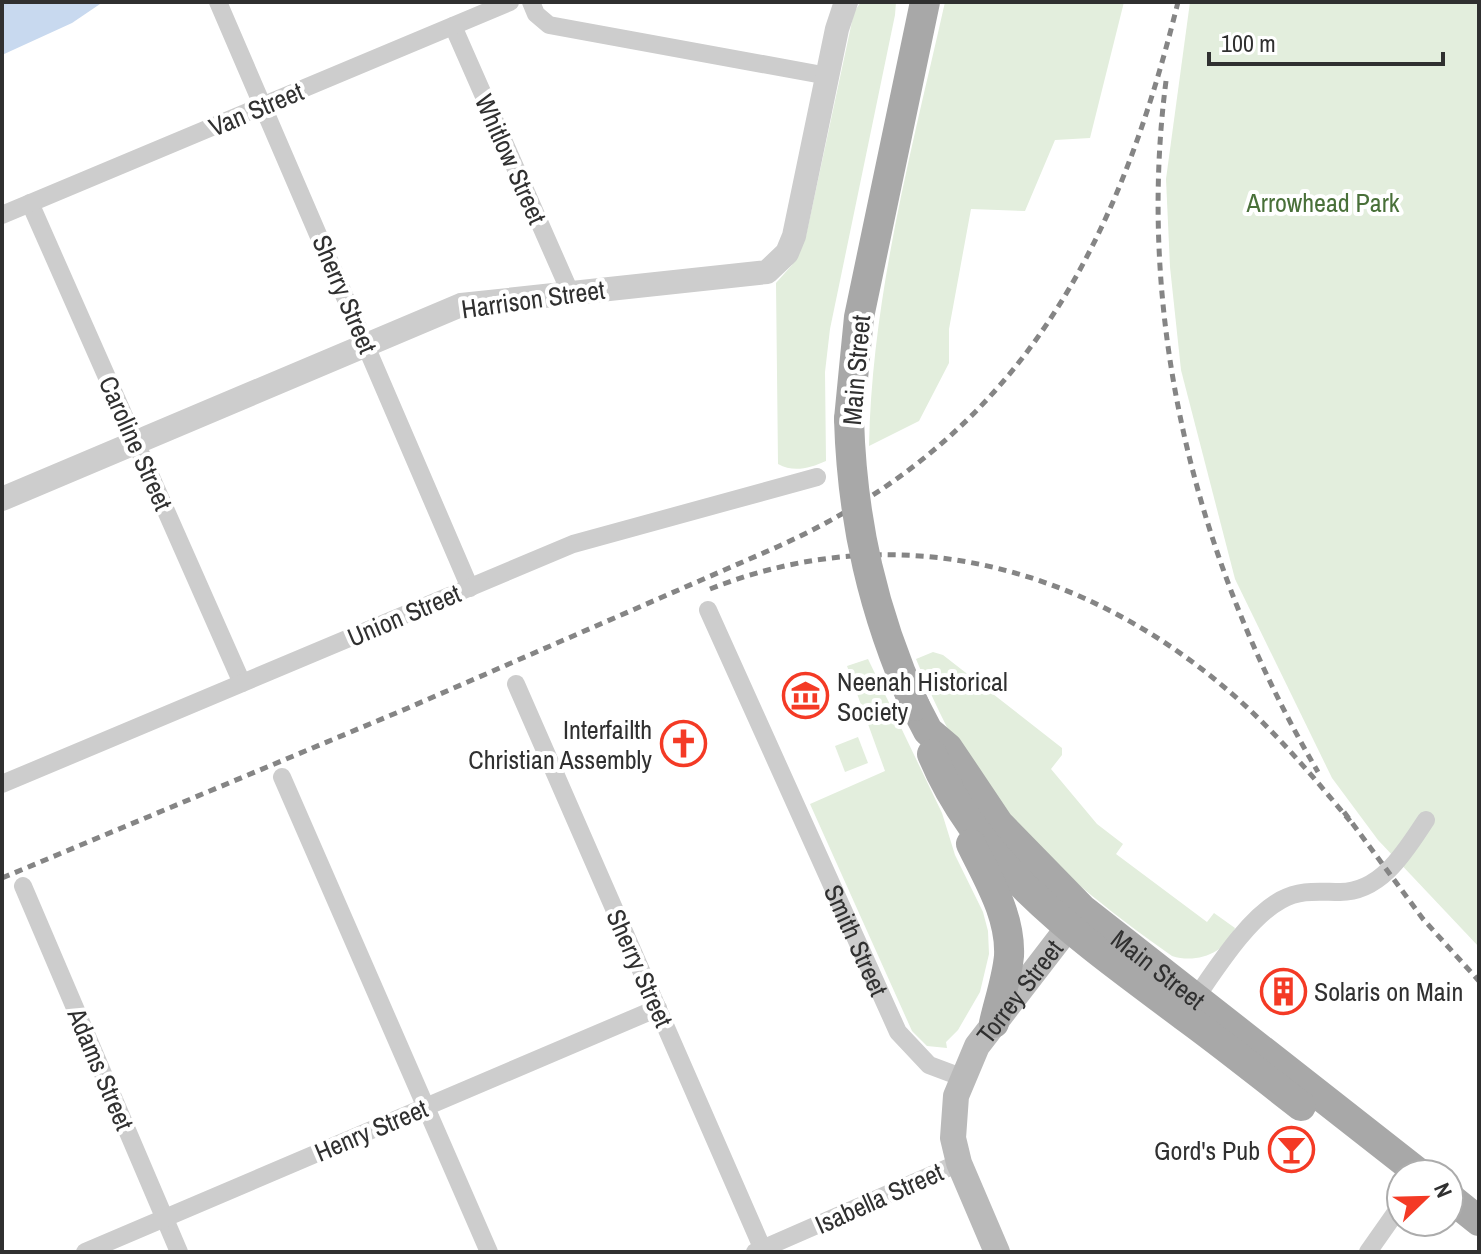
<svg xmlns="http://www.w3.org/2000/svg" width="1481" height="1254" viewBox="0 0 1481 1254" font-family="'Archivo Narrow',sans-serif">
<style>
.green{fill:#e3eedd}
.water{fill:#c8d9ef}
.lines{fill:none;stroke-linecap:round;stroke-linejoin:round}
.minor{stroke:#cdcdcd;stroke-width:18}
.tertiary{stroke:#cdcdcd;stroke-width:24}
.secondary{stroke:#bababa;stroke-width:26}
.primary{stroke:#a8a8a8;stroke-width:30}
.rail{stroke:#858585;stroke-width:5;stroke-dasharray:8 6;stroke-linecap:butt}
.primary-bridge{stroke:#a8a8a8;stroke-width:30}
.labels{text-anchor:middle;dominant-baseline:central;stroke-width:8;stroke-linejoin:round;paint-order:stroke}
.street-label{font-size:26px;fill:#303030;stroke:#fff}
.park-label{font-size:26px;fill:#497039;stroke:#fff}
.poi-label{font-size:26px;fill:#303030;stroke:#fff;text-anchor:start}
</style>
<rect width="100%" height="100%" fill="#fff"/>
<g class="green">
<path d="M 861,2 L 896,2 L 895,15 L 830,329 L 825,372 L 826,461 C 810,468 794,473 778,464 L 776,283 L 792,265 L 806,236 L 854,12 Z"/>
<path d="M 945,2 L 1124,2 L 1090,138 L 1055,140 L 1025,211 L 971,209 L 949,329 L 949,363 L 919,421 L 869,446 C 872,295 912,149 945,2 Z"/>
<polygon points="1190,2 1479,2 1479,947 1378,840 1332,778 1235,579 1181,370 1170,267 1166,179"/>
<path d="M 933,652 L 943,655 L 1062,748 L 1062,755 L 1051,769 L 1097,824 L 1123,844 L 1116,854 L 1207,922 L 1214,913 L 1235,928 C 1226,953 1197,964 1172,956 C 1116,917 1050,865 1004,813 C 965,770 938,712 916,659 Z"/>
<polygon points="868,659 942,813 955,855 983,912 988,931 989,954 980,992 958,1030 946,1042 947,1048 927,1046 912,1031 810,804 885,771 847,666"/>
<polygon points="858,737 868,763 845,772 835,746"/>
</g>
<polygon class="water" points="2,2 103,2 72,23 2,55"/>
<g class="lines">
<g class="minor">
<polyline points="218,2 470,588"/>
<polyline points="531,2 536,14 549,25 828,76"/>
<polyline points="453,26 570,292"/>
<polyline points="30,203 242,683"/>
<polyline points="2,215 510,2"/>
<path id="s1" d="M 708,610 L 898,1032 L 929,1065 L 961,1077"/>
<polyline points="516,684 764,1252"/>
<polyline points="282,777 489,1252"/>
<polyline points="2,784 573,544 817,477"/>
<polyline points="23,886 179,1252"/>
<path d="M 1190,1006 C 1213,974 1246,919 1281,900 C 1301,889 1319,892 1340,892 C 1382,892 1406,850 1426,820"/>
<polyline points="85,1252 658,1008"/>
<polyline points="755,1252 959,1163"/>
<polyline points="1368,1252 1401,1205"/>
</g>
<polyline class="tertiary" points="2,499 461,305 767,272 787,253 794,236 837,29 846,2"/>
<path class="secondary" id="s2" d="M 997,1252 L 959,1163 L 953,1138 L 956,1096 L 977,1046 L 1080,912"/>
<g class="primary">
<polyline points="849,419 859,317 925,2"/>
<path id="s3" d="M 915,706 L 928,731 L 948,748 L 999,824 L 1082,909 L 1420,1174"/>
<path d="M 932,754 C 980,871 1087,943 1184,1016 C 1224,1045 1262,1076 1301,1106"/>
<path d="M 971,844 C 988,879 1011,916 1009,956 C 1007,978 999,1001 994,1023"/>
<polyline points="1449,1197 1479,1221"/>
</g>
<g class="rail">
<path d="M 1166,81 C 1135,320 1197,566 1318,772"/>
<path d="M 710,589 C 900,514 1090,567 1239,700 C 1280,737 1315,779 1350,821"/>
<polyline points="1344,812 1423,919 1479,981"/>
<path d="M 2,878 L 408,708 L 777,547 C 1019,438 1117,249 1178,2"/>
</g>
<path class="primary-bridge" d="M 849,419 C 852,521 873,613 915,706"/>
</g>
<defs>
<symbol id="museum-ring" viewBox="-11 -11 22 22"><circle r="9.5" fill="#fff" stroke="#f43a25" stroke-width="1.5"/><path d="M0-6L6-3V-2H-6V-3ZM-5-1h2V3h-2ZM-1-1h2V3h-2ZM3-1h2V3H3ZM-6 4H6V6H-6Z" fill="#f43a25"/></symbol>
<symbol id="church-ring" viewBox="-11 -11 22 22"><circle r="9.5" fill="#fff" stroke="#f43a25" stroke-width="1.5"/><path d="M-1.2-6h2.4v3.5h3.3v2.4h-3.3V6h-2.4V-.1h-3.3v-2.4h3.3Z" fill="#f43a25"/></symbol>
<symbol id="building-ring" viewBox="-11 -11 22 22"><circle r="9.5" fill="#fff" stroke="#f43a25" stroke-width="1.5"/><path d="M-4-6H4V6H1V3H-1V6H-4ZM-2.5-4.3h1.7v1.8h-1.7ZM.8-4.3h1.7v1.8H.8ZM-2.5-1h1.7V.8h-1.7ZM.8-1h1.7V.8H.8Z" fill="#f43a25"/></symbol>
<symbol id="bar-ring" viewBox="-11 -11 22 22"><circle r="9.5" fill="#fff" stroke="#f43a25" stroke-width="1.5"/><path d="M-6-5H6L.8 .8V4.5H3.5V6h-7V4.5H-.8V.8Z" fill="#f43a25"/></symbol>
</defs>
<g fill-rule="evenodd">
<use href="#museum-ring" x="780" y="670" width="51" height="51"/>
<use href="#church-ring" x="658" y="718" width="51" height="51"/>
<use href="#building-ring" x="1258" y="966" width="51" height="51"/>
<use href="#bar-ring" x="1266" y="1124" width="51" height="51"/>
</g>
<g class="labels">
<g class="street-label">
<text transform="translate(256 109) rotate(-23)">Van Street</text>
<text transform="translate(511 159) rotate(66)">Whitlow Street</text>
<text transform="translate(345 294) rotate(67)">Sherry Street</text>
<text transform="translate(533 299) rotate(-8)">Harrison Street</text>
<text transform="translate(856 370) rotate(-85)">Main Street</text>
<text transform="translate(136 443) rotate(66)">Caroline Street</text>
<text transform="translate(404 615) rotate(-23)">Union Street</text>
<text stroke="none"><textPath href="#s1" startOffset="362">Smith Street</textPath></text>
<text transform="translate(640 968) rotate(66)">Sherry Street</text>
<text stroke="none"><textPath href="#s3" startOffset="362">Main Street</textPath></text>
<text stroke="none"><textPath href="#s2" startOffset="288">Torrey Street</textPath></text>
<text transform="translate(101 1069) rotate(67)">Adams Street</text>
<text transform="translate(371 1130) rotate(-23)">Henry Street</text>
<text transform="translate(879 1198) rotate(-24)">Isabella Street</text>
</g>
<g class="park-label">
<text x="1323" y="202">Arrowhead Park</text>
</g>
<g class="poi-label">
<text x="837" y="681">Neenah Historical<tspan x="837" dy="30">Society</tspan></text>
<text x="652" y="729" text-anchor="end">Interfailth<tspan x="652" dy="30">Christian Assembly</tspan></text>
<text x="1314" y="991">Solaris on Main</text>
<text x="1260" y="1150" text-anchor="end">Gord's Pub</text>
</g>
</g>
<rect width="1481" height="1254" fill="none" stroke="#303030" stroke-width="8"/>
<g transform="translate(1425 1198) rotate(67)"><circle r="38" fill="#ffffff" stroke="#acacac" stroke-width="2"/>
<path d="M0-6L14 30L0 20L-14 30Z" fill="#f43a25"/>
<text y="-12" font-size="22" font-weight="bold" text-anchor="middle" fill="#303030">N</text>
</g>
<path d="M1209 52v12h234v-12" fill="none" stroke="#303030" stroke-width="4"/>
<text x="1221" y="52" font-size="24" fill="#303030" stroke="#ffffff" stroke-width="6" paint-order="stroke">100 m</text>
</svg>
